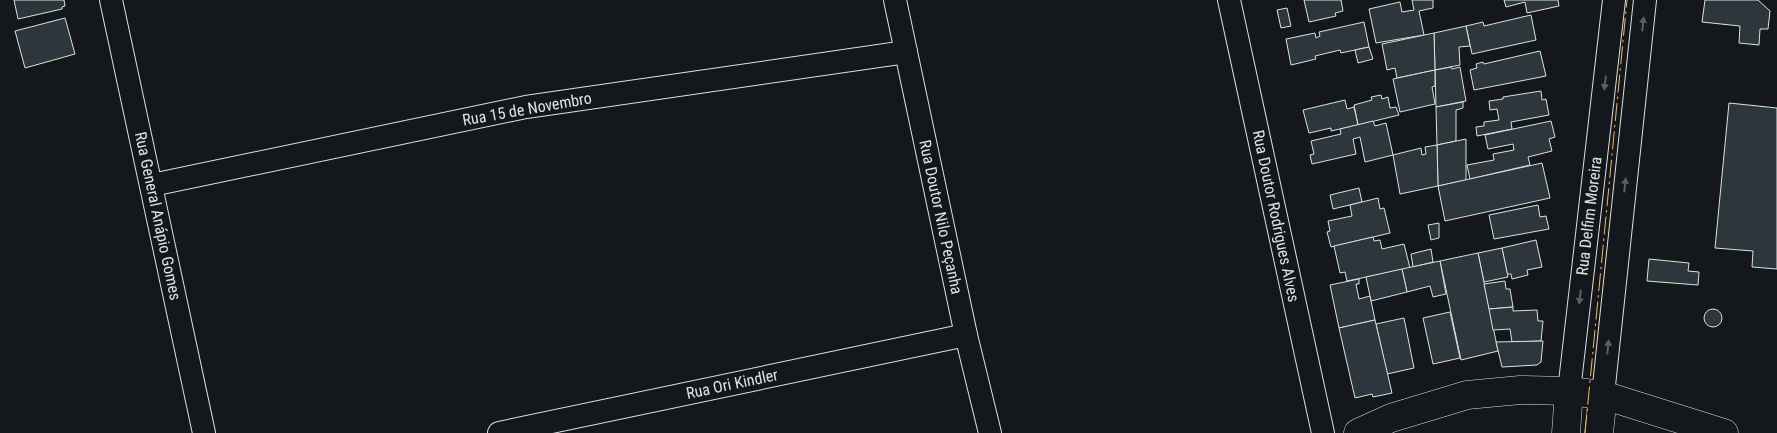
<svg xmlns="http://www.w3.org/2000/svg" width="1777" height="433" viewBox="0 0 1777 433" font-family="'Roboto Condensed',sans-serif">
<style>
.building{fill:#2c363c;stroke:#d8e6dc}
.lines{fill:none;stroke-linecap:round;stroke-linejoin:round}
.minor-casing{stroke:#d8e6dc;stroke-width:24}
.secondary-casing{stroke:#d8e6dc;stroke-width:29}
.minor{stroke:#14181c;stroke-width:22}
.secondary{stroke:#14181c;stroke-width:28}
.power{stroke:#ffb74d;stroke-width:1;stroke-dasharray:18 4 2.5 4;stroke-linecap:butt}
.oneway{fill:#59605f}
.labels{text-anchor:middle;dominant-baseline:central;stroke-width:4;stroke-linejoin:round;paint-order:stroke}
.street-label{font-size:16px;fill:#d8e6dc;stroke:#14181c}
</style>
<rect width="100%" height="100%" fill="#14181c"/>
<g class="building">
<polygon points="14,0 64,0 65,6 62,7 62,9 18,19"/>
<polygon points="1304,0 1341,0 1343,11 1335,13 1336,16 1309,22"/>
<polygon points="1412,0 1433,0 1433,8 1419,11 1424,35 1376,43 1369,9 1400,2 1402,12 1414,10"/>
<polygon points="1504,0 1558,0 1559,6 1527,13 1525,2 1506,7"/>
<polygon points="1705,0 1758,0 1770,11 1768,29 1760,29 1759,45 1739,43 1740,26 1702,22"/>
<polygon points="1287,8 1291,26 1281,28 1277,10"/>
<polygon points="1531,15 1536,40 1472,54 1466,26 1483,22 1484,26"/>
<polygon points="65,18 75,54 25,68 15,31"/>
<polygon points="1364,22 1369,47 1341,53 1340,50 1315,56 1316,59 1291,65 1286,39 1315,33 1316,38 1320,36 1319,32"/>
<polygon points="1466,26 1470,46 1459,47 1460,65 1435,70 1434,33"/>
<polygon points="1434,33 1435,70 1397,78 1395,68 1387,70 1382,44"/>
<polygon points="1369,47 1373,59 1358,63 1355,50"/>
<polygon points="1540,51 1546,76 1474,90 1470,70 1477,68 1476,64 1483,62 1484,64"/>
<polygon points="1451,67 1452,69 1460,67 1466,101 1436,107 1435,70"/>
<polygon points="1435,70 1435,86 1432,87 1435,104 1400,112 1393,79"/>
<polygon points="1541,91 1542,100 1546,99 1549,115 1511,122 1512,129 1477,136 1476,127 1484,126 1484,122 1499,120 1497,109 1490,110 1489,101 1503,99 1503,97"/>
<polygon points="1381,95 1382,99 1388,97 1390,108 1396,107 1399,115 1358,125 1354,105 1372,100 1371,97"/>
<polygon points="1345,100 1347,109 1354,107 1358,125 1331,131 1331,128 1309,133 1303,110"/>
<polygon points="1463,102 1463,108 1456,110 1456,141 1437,145 1436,107"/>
<polygon points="1729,103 1777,108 1777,269 1752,267 1753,251 1715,248"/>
<polygon points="1373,121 1375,126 1386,123 1393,155 1365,162 1360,137 1353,139 1356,154 1312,164 1310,155 1314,154 1311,141 1341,134 1340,129"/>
<polygon points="1551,121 1555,137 1549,139 1552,151 1528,157 1530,165 1470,179 1467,165 1494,160 1493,154 1514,150 1513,144 1488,149 1485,135"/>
<polygon points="1466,139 1466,180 1438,186 1437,145"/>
<polygon points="1437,145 1438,186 1400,194 1393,155 1421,148 1422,155 1426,154 1425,147"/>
<polygon points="1542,163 1550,198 1445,221 1438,186"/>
<polygon points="1359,188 1362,202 1333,209 1330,195"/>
<polygon points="1378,198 1380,209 1384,208 1390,233 1331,247 1327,232 1330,231 1328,221 1352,216 1350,205"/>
<polygon points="1538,205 1540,217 1546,216 1549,229 1494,239 1489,215"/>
<polygon points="1439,223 1439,238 1431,240 1428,225"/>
<polygon points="1373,237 1374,241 1380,240 1382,249 1404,244 1410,268 1347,281 1345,272 1340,273 1334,246"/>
<polygon points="1536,240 1542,267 1527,270 1528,275 1512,279 1511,274 1507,274 1502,248"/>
<polygon points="1502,248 1508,277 1484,282 1478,253"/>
<polygon points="1431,249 1433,262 1413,267 1411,254"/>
<polygon points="1478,253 1498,351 1461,360 1440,261"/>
<polygon points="1649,259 1689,263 1688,271 1699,272 1698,285 1647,281"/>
<polygon points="1440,261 1446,294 1433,297 1430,286 1407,292 1402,269"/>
<polygon points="1402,269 1407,292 1371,301 1366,277"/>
<polygon points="1359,279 1359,284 1356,284 1359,299 1370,296 1375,320 1339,328 1330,285"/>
<polygon points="1505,281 1506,289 1510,289 1513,307 1489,309 1484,284"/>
<polygon points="1513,307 1513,311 1537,310 1538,321 1543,321 1541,341 1512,342 1510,329 1493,330 1489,309"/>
<circle cx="1713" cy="318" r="9"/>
<polygon points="1450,312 1460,358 1433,364 1423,318"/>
<polygon points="1404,318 1414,368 1387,374 1376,324"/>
<polygon points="1375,320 1392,393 1373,397 1372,394 1355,398 1339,328"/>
<polygon points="1543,341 1541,362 1537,365 1502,367 1496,342"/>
</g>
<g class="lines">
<defs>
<g id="minor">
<polyline points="111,0 204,433"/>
<polyline points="895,0 966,335 990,433"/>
<polyline points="1229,0 1323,433"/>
<polyline points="152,185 526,107 906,52"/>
<polyline points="1569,391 1614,0"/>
<polyline points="1603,395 1645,0"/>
<polyline points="499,433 966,335"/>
</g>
<g id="secondary">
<polyline points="1358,433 1391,418 1467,395 1520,390 1569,391 1603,395 1724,433"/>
<polyline points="1566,433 1569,391"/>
<polyline points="1599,433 1603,395"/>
</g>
</defs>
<use href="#minor" class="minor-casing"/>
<use href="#secondary" class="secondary-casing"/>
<use href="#minor" class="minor"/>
<use href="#secondary" class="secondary"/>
<polyline class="power" points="1585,433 1627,0"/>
</g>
<defs><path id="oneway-solid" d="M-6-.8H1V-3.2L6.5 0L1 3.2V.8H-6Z" transform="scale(1.25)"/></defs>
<g class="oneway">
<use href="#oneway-solid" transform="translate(1643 24) rotate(-84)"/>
<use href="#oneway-solid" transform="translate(1605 83) rotate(97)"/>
<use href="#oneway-solid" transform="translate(1625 185) rotate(-84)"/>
<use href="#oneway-solid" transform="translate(1580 297) rotate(97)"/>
<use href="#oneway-solid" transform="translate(1608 347) rotate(-84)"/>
</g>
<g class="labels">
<g class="street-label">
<text transform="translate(527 109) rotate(-10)">Rua 15 de Novembro</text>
<text transform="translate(158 216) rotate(78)">Rua General Anápio Gomes</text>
<text transform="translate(1276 216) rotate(78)">Rua Doutor Rodrigues Alves</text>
<text transform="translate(1589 216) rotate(-83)">Rua Delfim Moreira</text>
<text transform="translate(941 217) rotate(78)">Rua Doutor Nilo Peçanha</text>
<text transform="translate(732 384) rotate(-12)">Rua Ori Kindler</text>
</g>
</g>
</svg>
